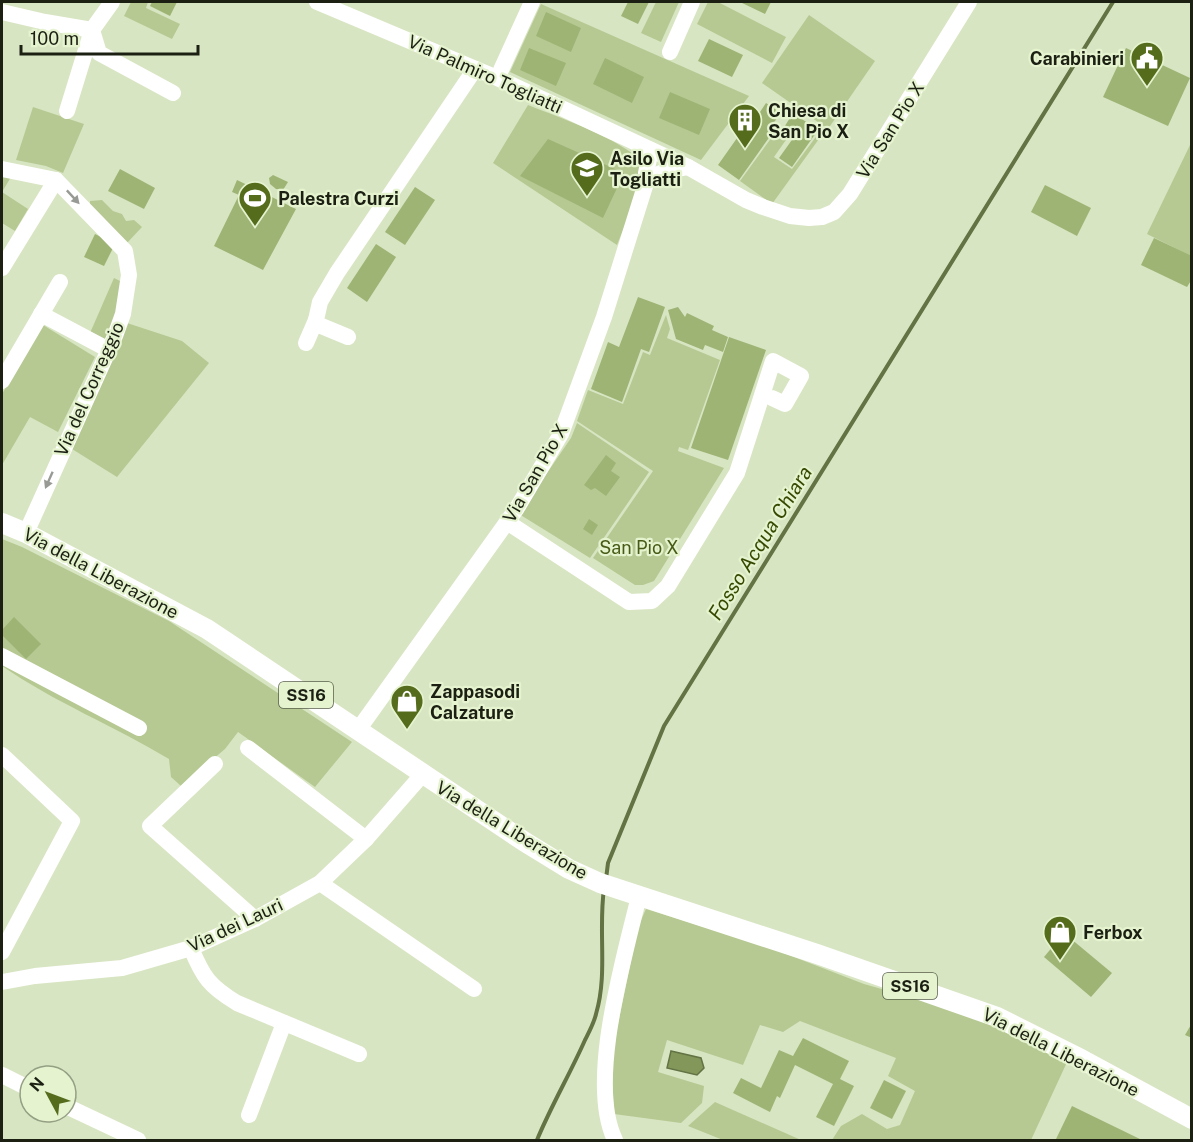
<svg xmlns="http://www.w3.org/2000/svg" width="1193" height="1142" viewBox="0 0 1193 1142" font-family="'Public Sans',sans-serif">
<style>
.green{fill:#b6c992}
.water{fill:#829759;stroke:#637344;stroke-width:1.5}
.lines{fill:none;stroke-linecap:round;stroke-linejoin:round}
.stream{stroke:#637344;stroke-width:4}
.building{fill:#9eb475}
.minor{stroke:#fff;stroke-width:16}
.major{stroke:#fff;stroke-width:20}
.oneway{fill:#989b95}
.labels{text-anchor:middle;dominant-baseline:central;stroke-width:4.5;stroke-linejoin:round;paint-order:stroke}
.shield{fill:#e5f3cf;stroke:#585f4b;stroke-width:1.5}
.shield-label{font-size:16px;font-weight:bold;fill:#1b2013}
.poi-label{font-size:18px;font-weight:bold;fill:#1b2013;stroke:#e5f3cf;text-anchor:start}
.street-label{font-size:18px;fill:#1b2013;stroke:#e5f3cf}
.park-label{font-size:18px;fill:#485b16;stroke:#e5f3cf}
.water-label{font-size:20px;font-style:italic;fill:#374900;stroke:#e5f3cf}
</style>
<rect width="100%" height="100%" fill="#d8e5c2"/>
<g class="green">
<polygon points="131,2 148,2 146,8 180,24 172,39 124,16"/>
<polygon points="656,2 679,2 661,42 641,33"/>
<polygon points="708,2 718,2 786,37 772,63 697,24"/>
<polygon points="541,4 749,96 701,160 510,72"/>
<polygon points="809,15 875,61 828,129 762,83"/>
<path d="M 528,105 C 563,119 617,137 644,163 L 642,182 L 617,245 L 493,163 Z"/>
<polygon points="33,107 84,124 63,173 46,166 16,160"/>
<polygon points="777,130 788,137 774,157 792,169 821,130 824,132 772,204 740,181"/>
<polygon points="1190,145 1192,146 1191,256 1147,234"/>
<polygon points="2,175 11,177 2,192 28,209 15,231 2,223"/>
<polygon points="102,200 113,211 122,214 126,221 134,220 142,227 127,243 90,208 90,201"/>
<polygon points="114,278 122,282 118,309 105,340 90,333"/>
<polygon points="666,315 670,329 667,338 720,360 688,450 679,447 678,451 724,468 654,581 643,585 635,585 593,558 653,471 577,421 588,390 623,404 643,352 650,355"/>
<polygon points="127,323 182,341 209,363 117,477 72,449"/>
<polygon points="43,325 95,357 58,432 30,417 2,465 2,394"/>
<polygon points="577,423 649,472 590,558 519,514 571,438"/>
<path d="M 2,539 L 22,547 L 169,621 L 352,742 L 315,787 L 238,732 L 225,749 L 181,786 L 171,777 L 169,759 C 114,726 54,702 2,666 Z"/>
<polygon points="646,909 768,947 864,984 976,1016 1023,1042 1068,1060 1031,1140 832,1140 841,1126 862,1114 887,1129 900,1125 915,1091 888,1076 896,1058 800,1021 783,1032 760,1025 743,1065 667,1040 658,1072 704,1086 702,1103 681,1123 614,1114 611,1058 638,927"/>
<polygon points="715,1102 801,1140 723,1140 688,1126"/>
</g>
<polygon class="water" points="671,1051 701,1058 704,1068 697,1075 667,1068"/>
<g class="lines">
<g class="stream">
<polyline points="606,879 608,863 664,726 1113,2"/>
<path d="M 537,1140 C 551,1106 570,1074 585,1040 C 589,1032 594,1023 596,1014 C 608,974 598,930 604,889"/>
</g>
</g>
<g class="building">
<polygon points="152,2 177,2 170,16 150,6"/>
<polygon points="628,2 649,2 638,24 621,16"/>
<polygon points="740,2 771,2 765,14"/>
<polygon points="546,12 581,28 571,52 536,36"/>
<polygon points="709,39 743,55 732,77 698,61"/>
<polygon points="529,48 566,63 556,86 520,70"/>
<polygon points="1126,48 1190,78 1168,126 1103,97"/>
<polygon points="605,58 644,77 632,103 593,84"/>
<polygon points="670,92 710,109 699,135 659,118"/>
<polygon points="766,103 781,113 772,125 773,132 739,180 718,165 754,114 758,115"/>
<polygon points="793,113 818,130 792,167 779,158 794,137 783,129"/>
<polygon points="548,139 624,173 603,218 520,176"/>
<polygon points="120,169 155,188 144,209 108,191"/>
<polygon points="273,175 288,182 283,190 276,189 270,184 269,178"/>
<polygon points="237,180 296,209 263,270 214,246 239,195 232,192"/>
<polygon points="1045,185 1091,208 1077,236 1031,212"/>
<polygon points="415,187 435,200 405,245 385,232"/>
<polygon points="95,234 115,244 104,266 84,257"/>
<polygon points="1154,238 1192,256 1192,279 1187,287 1141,265"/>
<polygon points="376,244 396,257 367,302 347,288"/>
<polygon points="638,297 665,307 649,352 641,349 622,402 591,389 608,342 619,347"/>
<polygon points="678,307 685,317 687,313 714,326 712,330 728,337 723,352 705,345 703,350 676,339 668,310"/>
<polygon points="729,337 766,350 728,460 691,448"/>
<polygon points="606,455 616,463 611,471 620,477 606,496 595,488 591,490 584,485"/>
<polygon points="589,519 598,525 592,535 583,529"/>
<polygon points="14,617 41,644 26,659 2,635 2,630"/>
<polygon points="1064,933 1112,973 1091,997 1044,957"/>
<polygon points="1192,1023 1192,1038 1185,1035"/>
<polygon points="803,1038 849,1061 840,1079 854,1086 834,1126 816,1117 833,1084 795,1065 780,1098 777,1096 770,1112 733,1093 741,1078 761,1088 779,1050 793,1056"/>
<polygon points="884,1080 906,1091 892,1119 870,1108"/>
<polygon points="1072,1106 1142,1140 1056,1139"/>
</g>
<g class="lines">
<g class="minor">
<polyline points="317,2 495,77 688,167 746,200 763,207 790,216 809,218 822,217 834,212 850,194 969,2"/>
<polyline points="2,12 45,22 92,30 99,53 173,93"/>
<polyline points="670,52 692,2"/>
<polyline points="501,70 532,2"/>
<polyline points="67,111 92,30 112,2"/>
<polyline points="2,169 56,180 125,251 129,275 123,314 115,336 26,533"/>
<polyline points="654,176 663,172 688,167"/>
<polyline points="2,268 56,180"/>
<polyline points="41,314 109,350"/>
<polyline points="348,337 319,325 316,320 320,302 337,273 475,69"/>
<polyline points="306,343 316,320"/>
<polyline points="2,381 60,282"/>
<polyline points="507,522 629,602 652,601 668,586 737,473 773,361 801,376 785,404 772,398"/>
<polyline points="2,656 139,728"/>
<polyline points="358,730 517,508 561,434 604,317 646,183 646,173 651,150"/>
<polyline points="248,748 366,839"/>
<polyline points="2,755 72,821 2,952"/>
<polyline points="215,764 150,826 255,919"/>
<polyline points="320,883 474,989"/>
<path d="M 191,948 C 203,977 209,986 237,1003 L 359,1054"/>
<polyline points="2,982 35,976 122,968 191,948 255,919 320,883 366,839 422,775"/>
<polyline points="2,1075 30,1089"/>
<polyline points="66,1106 138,1140"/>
<polyline points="249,1115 284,1023"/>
<path d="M 615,1140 C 587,1082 624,959 639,896"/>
</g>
<polyline class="major" points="2,523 26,533 207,629 525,842 569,869 600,883 817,954 997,1017 1081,1059 1192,1119"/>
</g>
<defs><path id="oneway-solid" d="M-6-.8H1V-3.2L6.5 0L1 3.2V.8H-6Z" transform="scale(1.5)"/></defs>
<g class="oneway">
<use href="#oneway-solid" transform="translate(73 197) rotate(47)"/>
<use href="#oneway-solid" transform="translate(49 480) rotate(114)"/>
</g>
<defs>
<symbol id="civic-pin" viewBox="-11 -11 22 30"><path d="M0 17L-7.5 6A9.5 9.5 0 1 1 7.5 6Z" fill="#556c1c" stroke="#e5f3cf"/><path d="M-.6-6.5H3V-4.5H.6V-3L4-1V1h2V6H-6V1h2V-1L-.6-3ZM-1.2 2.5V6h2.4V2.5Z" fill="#fff"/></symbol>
<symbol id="building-pin" viewBox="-11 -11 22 30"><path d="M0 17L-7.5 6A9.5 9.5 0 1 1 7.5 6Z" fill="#556c1c" stroke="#e5f3cf"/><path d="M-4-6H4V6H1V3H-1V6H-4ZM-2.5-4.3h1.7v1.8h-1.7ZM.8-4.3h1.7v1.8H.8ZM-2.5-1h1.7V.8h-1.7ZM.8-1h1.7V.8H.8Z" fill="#fff"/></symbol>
<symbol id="school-pin" viewBox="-11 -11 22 30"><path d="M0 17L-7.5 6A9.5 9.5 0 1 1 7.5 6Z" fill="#556c1c" stroke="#e5f3cf"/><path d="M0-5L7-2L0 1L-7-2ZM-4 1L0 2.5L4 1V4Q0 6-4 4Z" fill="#fff"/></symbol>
<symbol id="stadium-pin" viewBox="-11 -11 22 30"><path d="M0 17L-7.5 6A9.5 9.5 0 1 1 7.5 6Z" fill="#556c1c" stroke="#e5f3cf"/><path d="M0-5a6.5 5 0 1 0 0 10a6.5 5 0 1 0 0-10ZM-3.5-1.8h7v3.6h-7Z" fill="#fff"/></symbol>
<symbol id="shop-pin" viewBox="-11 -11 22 30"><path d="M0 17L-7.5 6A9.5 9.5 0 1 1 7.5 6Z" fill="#556c1c" stroke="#e5f3cf"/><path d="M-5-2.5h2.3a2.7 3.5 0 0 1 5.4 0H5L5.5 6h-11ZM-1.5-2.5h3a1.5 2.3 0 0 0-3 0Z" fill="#fff"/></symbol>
</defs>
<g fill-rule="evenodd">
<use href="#civic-pin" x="1128" y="39" width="38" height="52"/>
<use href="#building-pin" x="726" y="101" width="38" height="52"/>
<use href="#school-pin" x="568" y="149" width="38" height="52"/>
<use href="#stadium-pin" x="236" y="179" width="38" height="52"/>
<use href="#shop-pin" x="388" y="682" width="38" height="52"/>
<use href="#shop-pin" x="1041" y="913" width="38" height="52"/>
</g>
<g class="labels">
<g class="shield">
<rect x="279" y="682" width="54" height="26" rx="4.5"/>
<rect x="883" y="973" width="54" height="26" rx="4.5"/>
</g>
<g class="shield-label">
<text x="306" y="695">SS16</text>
<text x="910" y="986">SS16</text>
</g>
<g class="poi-label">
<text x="1124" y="58" text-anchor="end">Carabinieri</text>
<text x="768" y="110">Chiesa di<tspan x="768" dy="21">San Pio X</tspan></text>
<text x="610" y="158">Asilo Via<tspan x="610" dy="21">Togliatti</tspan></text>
<text x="278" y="198">Palestra Curzi</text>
<text x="430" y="691">Zappasodi<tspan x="430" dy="21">Calzature</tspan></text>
<text x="1083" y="932">Ferbox</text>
</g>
<g class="street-label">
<text transform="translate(485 74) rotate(24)">Via Palmiro Togliatti</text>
<text transform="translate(890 130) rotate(-58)">Via San Pio X</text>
<text transform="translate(89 389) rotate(-66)">Via del Correggio</text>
<text transform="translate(535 473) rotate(-60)">Via San Pio X</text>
<text transform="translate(101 573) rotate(28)">Via della Liberazione</text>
<text transform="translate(512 830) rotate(31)">Via della Liberazione</text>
<text transform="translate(235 925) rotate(-25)">Via dei Lauri</text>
<text transform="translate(1061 1052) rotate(27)">Via della Liberazione</text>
</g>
<g class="park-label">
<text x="639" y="547">San Pio X</text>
</g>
<g class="water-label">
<text transform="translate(760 543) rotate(-58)">Fosso Acqua Chiara</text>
</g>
</g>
<rect width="1193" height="1142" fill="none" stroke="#1b2013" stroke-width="6"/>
<g transform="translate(48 1094) rotate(311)"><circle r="28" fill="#e5f3cf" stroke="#949f84" stroke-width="1.5"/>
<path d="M0-4.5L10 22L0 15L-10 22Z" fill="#556c1c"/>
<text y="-9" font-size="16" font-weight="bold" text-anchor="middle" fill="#1b2013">N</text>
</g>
<path d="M21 45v9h177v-9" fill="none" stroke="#1b2013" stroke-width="3"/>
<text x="30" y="45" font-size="18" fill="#1b2013" stroke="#e5f3cf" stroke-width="4.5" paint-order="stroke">100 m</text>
</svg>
